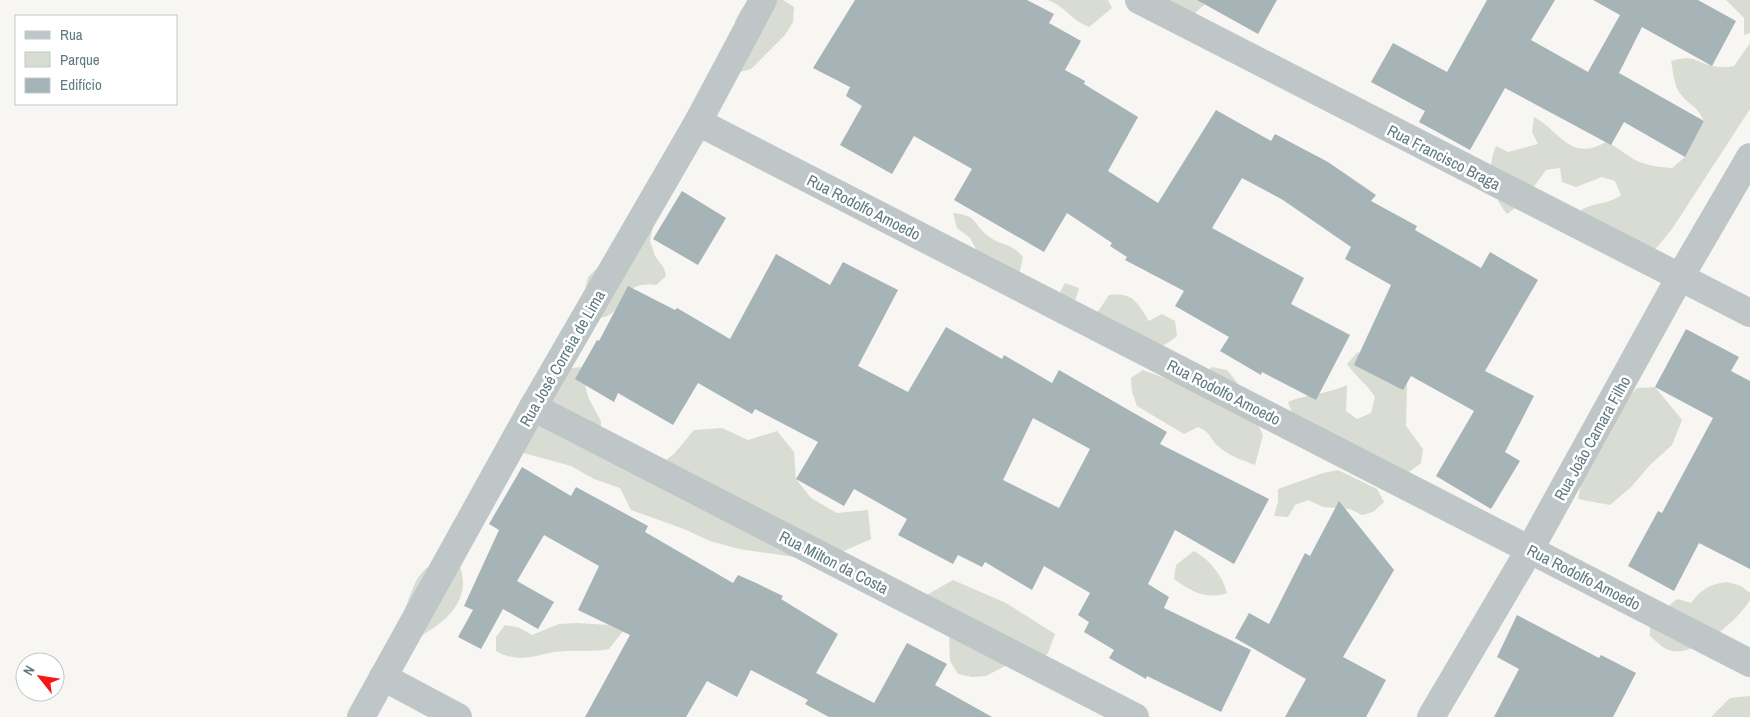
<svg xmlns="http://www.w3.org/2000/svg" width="1750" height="717" viewBox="0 0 1750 717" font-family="'Archivo Narrow',sans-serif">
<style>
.green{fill:#d8dcd2}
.building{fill:#a6b3b7;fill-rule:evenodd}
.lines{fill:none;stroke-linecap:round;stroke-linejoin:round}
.street{stroke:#bfc6c8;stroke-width:28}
.labels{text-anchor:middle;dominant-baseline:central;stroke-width:5;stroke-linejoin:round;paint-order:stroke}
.street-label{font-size:16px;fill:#5f7a82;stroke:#fff}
</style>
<rect width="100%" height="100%" fill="#f7f6f3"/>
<g class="green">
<polygon points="754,0 783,0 794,7 793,22 785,35 751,69 736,73 740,31 735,21 742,8"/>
<path d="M 1048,0 L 1108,0 L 1112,8 L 1089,27 C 1072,21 1065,6 1048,0 Z"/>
<polygon points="1150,0 1210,0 1182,24"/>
<polygon points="1726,0 1750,0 1750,33 1744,35 1744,18"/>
<path d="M 1750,43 L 1750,109 L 1672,229 L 1653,252 L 1600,233 L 1581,210 C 1597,201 1605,206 1621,195 L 1615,181 L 1602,177 L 1576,187 L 1562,182 L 1560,168 L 1546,170 L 1521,204 L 1507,214 C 1491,195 1486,169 1496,146 L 1508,152 L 1538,144 L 1532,132 L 1534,117 C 1562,133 1570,162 1606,142 C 1616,146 1621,151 1630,157 C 1642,165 1657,167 1672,168 L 1685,157 L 1704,121 C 1697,105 1688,105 1679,92 C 1674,85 1673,70 1671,61 C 1695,54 1693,62 1714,66 C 1720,68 1728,67 1734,66 Z"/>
<path d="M 644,188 L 653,226 L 650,241 L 655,256 L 664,268 L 666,276 L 656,285 C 616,280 628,314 600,318 L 584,294 L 588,277 L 599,266 Z"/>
<path d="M 953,213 C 979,216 971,222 987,235 C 1001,247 1009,241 1023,257 L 1020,271 L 1013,279 L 977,251 L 970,238 L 957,228 Z"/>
<path d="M 1065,283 L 1079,288 L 1075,301 L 1078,316 L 1091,322 L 1109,295 C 1133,292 1137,302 1149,321 L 1162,314 L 1175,321 L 1177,336 C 1150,359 1125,352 1102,328 L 1088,329 L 1062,324 C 1054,308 1056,298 1065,283 Z"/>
<path d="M 1358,352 L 1385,363 L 1407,383 L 1406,426 L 1423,449 L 1421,463 L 1409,472 L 1293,415 L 1288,402 C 1307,394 1328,394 1347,385 L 1346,411 L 1357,419 L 1371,413 L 1375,397 C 1367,384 1355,376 1347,364 Z"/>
<polygon points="581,367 588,397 601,421 600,448 650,472 674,454 694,430 722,428 748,440 777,431 794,452 796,479 811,498 837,513 868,510 871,539 821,561 739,549 710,541 684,529 631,510 620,488 594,479 571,466 513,450 552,371"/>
<path d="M 1212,367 L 1227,370 L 1236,381 L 1263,435 L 1255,465 C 1243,460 1228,456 1218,446 C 1208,437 1213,434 1198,427 L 1184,434 L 1137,406 L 1132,392 L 1131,378 L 1143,370 L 1170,380 L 1200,376 Z"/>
<polygon points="1655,387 1682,420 1672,445 1650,465 1631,487 1610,505 1578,499 1584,469 1616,412 1637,388"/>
<polygon points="1338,470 1377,489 1384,502 1373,512 1362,515 1350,509 1323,507 1308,500 1295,505 1288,517 1274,516 1278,502 1278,489 1323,473"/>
<path d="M 1194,551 C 1210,560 1222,575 1227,593 C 1206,600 1192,592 1174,579 L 1176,565 Z"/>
<path d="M 443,559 L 457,560 C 476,598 446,623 415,639 L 404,611 C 415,585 415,570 443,559 Z"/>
<polygon points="953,580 1006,603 1055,634 1048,653 1037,665 1009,664 986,676 972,677 958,674 950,661 949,632 923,597"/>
<path d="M 1727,582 L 1741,586 L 1750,593 L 1750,600 C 1738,620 1697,656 1672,651 C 1663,649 1657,642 1650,636 L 1650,621 L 1677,599 L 1691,603 C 1702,589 1710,584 1727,582 Z"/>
<path d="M 577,623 L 608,625 L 623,631 L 609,649 C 594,652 581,650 565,651 C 538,652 523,666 496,651 L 496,637 L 505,625 L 520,628 L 532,635 L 559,624 Z"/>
<polygon points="1750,696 1750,717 1711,717 1730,698"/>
</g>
<g class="building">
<polygon points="855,0 1027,0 1054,14 1049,23 1081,41 1065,70 1085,81 1084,84 1138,117 1108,171 1158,203 1216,110 1271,141 1275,134 1328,162 1376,195 1371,201 1417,226 1415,230 1481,268 1490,252 1538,280 1485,371 1534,396 1505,452 1520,461 1491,509 1436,476 1474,411 1411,376 1403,390 1354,365 1391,285 1345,259 1351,247 1283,200 1242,178 1212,228 1304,278 1291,304 1350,335 1316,400 1262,372 1261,375 1220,351 1229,337 1175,306 1184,291 1125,260 1127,257 1110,246 1112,243 1067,213 1044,252 954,200 972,169 914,136 892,174 840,145 862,106 846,96 850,87 813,68"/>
<polygon points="1197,0 1277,0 1258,34"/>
<polygon points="1487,0 1555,0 1531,40 1588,72 1620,15 1593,0 1698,0 1736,21 1712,66 1642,27 1619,73 1704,121 1685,157 1624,122 1611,145 1505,88 1470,150 1419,122 1425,111 1371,82 1393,43 1447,72"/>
<polygon points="682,191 726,218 698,265 653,239"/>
<path d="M 776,254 L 830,285 L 843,262 L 898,290 L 858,366 L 908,392 L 946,327 L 1002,359 L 1004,355 L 1052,383 L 1059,370 L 1167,432 L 1160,444 L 1269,499 L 1234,564 L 1175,530 L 1148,584 L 1169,597 L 1164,608 L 1251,650 L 1221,712 L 1147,676 L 1146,679 L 1109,658 L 1114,650 L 1084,632 L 1089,622 L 1078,615 L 1090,593 L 1044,566 L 1032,590 L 985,562 L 982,567 L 958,555 L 953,564 L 898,535 L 907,519 L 854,489 L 844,506 L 796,479 L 818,442 L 755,409 L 752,414 L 698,383 L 673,425 L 618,393 L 614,402 L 575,379 L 597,340 L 599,341 L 628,286 L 675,310 L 677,308 L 730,339 ZM 1033,418 L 1090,449 L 1059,508 L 1003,480 Z"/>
<polygon points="1686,329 1739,357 1731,371 1750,381 1750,569 1699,543 1674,591 1628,566 1658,511 1662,513 1713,418 1655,387"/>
<polygon points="522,467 571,496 576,487 648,526 645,532 733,583 738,575 756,583 783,596 781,599 838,634 816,673 874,703 907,643 947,664 935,685 992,717 829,717 805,704 808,700 751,670 737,697 707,681 686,717 585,717 630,635 578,610 599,566 544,535 517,581 554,602 538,629 503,609 481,649 458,637 473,610 464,606 499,530 489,524"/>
<polygon points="1339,501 1394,570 1343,657 1386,680 1366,717 1285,717 1306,679 1235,638 1249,613 1269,624 1305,553 1310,556"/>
<polygon points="1517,615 1599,658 1601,655 1636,673 1613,717 1494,717 1519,669 1497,657"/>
</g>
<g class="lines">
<g class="street">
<polyline points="1139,0 1750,313"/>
<polyline points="698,122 1750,663"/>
<polyline points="533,407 1135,717"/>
<polyline points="383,677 458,717"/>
<polyline points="361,717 533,407 698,122 763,0"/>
<polyline points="1431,717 1530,549 1680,277 1750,157"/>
</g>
</g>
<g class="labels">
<g class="street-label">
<text transform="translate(1444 157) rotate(27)">Rua Francisco Braga</text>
<text transform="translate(864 207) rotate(27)">Rua Rodolfo Amoedo</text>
<text transform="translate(562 358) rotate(-60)">Rua José Correia de Lima</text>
<text transform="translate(1224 392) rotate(27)">Rua Rodolfo Amoedo</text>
<text transform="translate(1592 438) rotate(-61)">Rua João Camara Filho</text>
<text transform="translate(834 562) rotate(27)">Rua Milton da Costa</text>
<text transform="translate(1584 577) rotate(27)">Rua Rodolfo Amoedo</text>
</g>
</g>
<rect x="15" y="15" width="162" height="90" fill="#ffffff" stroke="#bfcacd"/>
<rect x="25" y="31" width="25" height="8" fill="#bfc6c8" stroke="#bfcacd"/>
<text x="60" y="40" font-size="15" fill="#5f7a82">Rua</text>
<rect x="25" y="52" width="25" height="15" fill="#d8dcd2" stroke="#bfcacd"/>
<text x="60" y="65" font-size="15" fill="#5f7a82">Parque</text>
<rect x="25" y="78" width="25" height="15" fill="#a6b3b7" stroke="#bfcacd"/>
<text x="60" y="90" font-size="15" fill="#5f7a82">Edifício</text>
<g transform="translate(40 677) rotate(300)"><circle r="24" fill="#ffffff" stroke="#bfcacd"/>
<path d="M0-4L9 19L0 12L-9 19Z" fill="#f51815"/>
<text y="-8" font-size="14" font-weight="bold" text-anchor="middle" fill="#5f7a82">N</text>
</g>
</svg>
